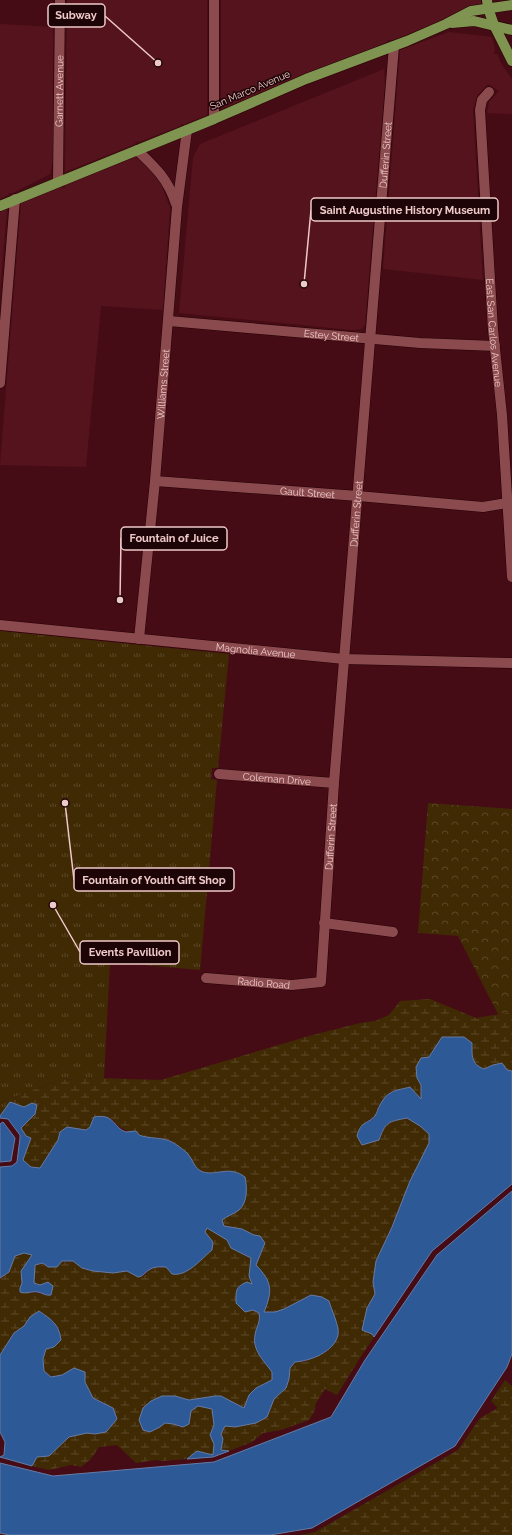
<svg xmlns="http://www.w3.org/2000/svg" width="512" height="1535" viewBox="0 0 512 1535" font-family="Raleway,sans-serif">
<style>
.built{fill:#55131d}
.grass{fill:url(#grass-tufts)}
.forest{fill:url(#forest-crowns)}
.wetland{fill:url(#wetland-marsh)}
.water{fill:#2d5996;stroke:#677ba5}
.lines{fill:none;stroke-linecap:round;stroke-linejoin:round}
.minor-casing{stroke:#240004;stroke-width:11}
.major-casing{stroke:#240004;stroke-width:11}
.minor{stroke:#8a4a4e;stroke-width:10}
.major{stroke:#7f9450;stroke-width:10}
.labels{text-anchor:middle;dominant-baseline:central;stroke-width:3;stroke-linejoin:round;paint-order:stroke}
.street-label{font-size:10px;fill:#efc9c9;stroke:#1d0507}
.leader{fill:none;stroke:#efc9c9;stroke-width:1.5}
.callout-dot{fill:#efc9c9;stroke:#1d0507;stroke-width:1.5}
.callout{fill:#1d0507;stroke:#efc9c9;stroke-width:1.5}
.callout-label{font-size:11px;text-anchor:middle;font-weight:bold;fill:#efc9c9}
</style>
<defs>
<pattern id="grass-tufts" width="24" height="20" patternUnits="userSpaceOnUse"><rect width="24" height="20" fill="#402a04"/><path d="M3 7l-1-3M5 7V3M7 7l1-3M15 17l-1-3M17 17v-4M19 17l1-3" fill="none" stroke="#5c4827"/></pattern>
<pattern id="forest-crowns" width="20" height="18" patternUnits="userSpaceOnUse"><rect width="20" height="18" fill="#402a04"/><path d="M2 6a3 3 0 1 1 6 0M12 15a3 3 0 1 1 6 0" fill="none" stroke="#5c4827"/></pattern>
<pattern id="wetland-marsh" width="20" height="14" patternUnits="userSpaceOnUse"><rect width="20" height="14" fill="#402a04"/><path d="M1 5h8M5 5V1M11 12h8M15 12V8" fill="none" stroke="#5c4827"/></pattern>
</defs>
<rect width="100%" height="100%" fill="#460c15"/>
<g class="built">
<polygon points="67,0 207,0 207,115 185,124 181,124 180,126 139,142 138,141 133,145 65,172"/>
<polygon points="221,0 481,0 481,3 479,5 447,19 442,19 442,21 393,40 388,40 387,42 378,46 221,109"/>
<polygon points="0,24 53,27 53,161 50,174 13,193 9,193 8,195 0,199"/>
<polygon points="449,32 492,37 495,49 494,54 497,54 502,65 512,79 512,114 487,113 489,102 499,91 488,84 477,96 473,110 483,280 383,269 400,50"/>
<polygon points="384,69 385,84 365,325 361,329 352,330 179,313 193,158 200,144"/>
<polygon points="136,157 153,173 161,184 170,208 163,310 101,306 86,467 0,465 21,203 60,187 65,188 65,185"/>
<polygon points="7,209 0,291 0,212"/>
</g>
<polygon class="grass" points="0,631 229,654 218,768 212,768 211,779 217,780 200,970 110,962 104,1078 61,1080 14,1097 0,1116"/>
<polygon class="forest" points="428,803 512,809 512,1012 498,1014 458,936 418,933"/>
<g class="wetland">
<path d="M 430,999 L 476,1018 L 512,1012 L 512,1071 L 493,1065 L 484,1069 L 477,1066 L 472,1058 L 442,1037 L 417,1078 L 421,1085 L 421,1099 L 410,1087 L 390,1092 L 379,1106 L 375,1116 L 364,1123 L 379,1140 C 386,1122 388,1122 407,1118 L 420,1126 L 429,1134 L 429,1143 L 376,1261 L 373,1282 L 375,1294 L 367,1308 L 372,1334 L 374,1337 L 360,1358 L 337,1395 L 325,1389 L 316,1403 L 314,1412 L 309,1420 L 281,1430 L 263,1433 L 252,1442 L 229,1451 L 221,1451 L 223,1439 L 221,1434 L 225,1426 L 246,1425 L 267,1417 L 274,1399 L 286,1388 L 289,1379 L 290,1368 L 295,1362 L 304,1362 L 326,1352 L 338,1335 L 337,1325 L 329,1301 C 321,1301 303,1299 297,1302 C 283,1308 281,1314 263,1312 C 273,1291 271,1281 256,1265 L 262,1250 L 260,1236 L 254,1235 L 242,1229 L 224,1226 L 222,1219 L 239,1210 L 246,1192 L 245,1177 C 229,1165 218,1176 203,1172 C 194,1169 193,1159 187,1153 C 183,1150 177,1145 173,1142 C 161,1135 144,1143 136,1131 C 124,1132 120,1128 112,1119 L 94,1117 L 90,1127 L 86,1130 L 60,1132 L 58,1140 L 40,1168 L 31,1167 L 23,1160 L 31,1138 L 26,1136 L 21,1128 L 26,1124 L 24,1107 L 10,1102 L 14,1097 L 61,1080 L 96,1078 L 161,1080 L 309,1036 L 360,1023 L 375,1021 L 389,1015 L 400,1001 Z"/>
<path d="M 207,1228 L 228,1240 L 231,1248 L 251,1258 C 249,1275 253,1293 253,1310 L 259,1313 C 261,1322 256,1327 255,1335 C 252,1350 264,1362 272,1372 L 272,1380 L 256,1388 L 244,1408 L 228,1400 L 215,1396 L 189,1400 L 175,1396 L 160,1427 L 165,1423 L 173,1424 L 179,1427 L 189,1424 L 191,1411 L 198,1406 L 212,1409 L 214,1425 L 210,1435 L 214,1444 L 213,1455 L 197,1451 L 187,1459 L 163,1461 L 155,1460 L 136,1463 L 117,1445 L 99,1447 L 91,1459 L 81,1467 L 71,1465 L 49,1470 L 32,1466 L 37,1457 L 61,1444 L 69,1437 L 87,1433 L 95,1434 L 104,1403 L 93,1398 L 85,1382 L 74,1368 L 62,1375 L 51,1377 L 44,1371 L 43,1359 L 46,1349 L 54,1347 L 60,1330 L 52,1320 L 39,1311 L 30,1317 L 24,1326 L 14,1333 L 0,1355 L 0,1278 L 9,1272 L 15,1256 L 24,1253 L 32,1255 C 26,1262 20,1274 22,1283 L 20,1288 L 20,1292 C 31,1295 36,1290 47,1296 L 40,1285 L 34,1283 L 35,1265 L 73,1261 L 82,1268 L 113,1273 L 127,1271 L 132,1274 L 144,1276 C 150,1268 156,1267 166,1267 L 172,1274 C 190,1277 204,1256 212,1242 L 205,1232 Z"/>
<polygon points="505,1380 512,1386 512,1535 300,1535 315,1532 458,1450 480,1418 498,1408 491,1401"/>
</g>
<g class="water">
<path d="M 442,1037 L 464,1037 L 472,1043 C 472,1056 471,1064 484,1069 L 493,1065 L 502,1063 L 507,1070 L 512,1071 L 512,1184 L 432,1251 L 374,1337 L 372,1334 L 362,1330 L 367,1308 L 375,1294 L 373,1282 L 376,1261 L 392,1227 L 410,1181 L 429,1143 L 429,1134 L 420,1126 L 407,1118 C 388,1122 386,1121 379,1140 L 362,1145 L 357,1136 C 361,1121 366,1125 375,1116 C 377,1113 378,1108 380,1105 C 388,1090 395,1091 410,1087 L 421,1099 L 421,1085 L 417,1078 L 416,1067 L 421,1058 L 429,1057 Z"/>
<path d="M 10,1102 L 24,1107 L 32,1103 L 37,1105 L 35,1114 L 21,1128 L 26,1136 L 31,1138 L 23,1160 L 31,1167 L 40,1168 L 58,1140 L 60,1132 L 67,1127 L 86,1130 L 90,1127 L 94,1117 C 115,1113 113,1128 126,1132 C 129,1132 133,1131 136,1131 L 139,1135 C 149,1139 163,1137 172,1142 C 177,1145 183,1149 187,1153 C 193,1159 194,1169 203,1172 C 217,1176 229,1165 245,1177 C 247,1187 248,1202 239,1210 C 234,1214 227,1216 222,1220 L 224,1226 L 242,1229 L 254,1235 L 260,1236 L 265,1243 L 256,1265 C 272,1282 273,1290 264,1312 L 275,1312 L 284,1309 L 311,1295 L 322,1297 L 329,1301 C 331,1309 340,1327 338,1335 C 334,1352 310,1361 295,1362 L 290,1368 L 289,1379 L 286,1388 L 274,1399 L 267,1417 L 256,1423 L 235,1427 L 225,1426 L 221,1434 L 223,1439 L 221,1450 L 229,1451 L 213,1457 L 187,1459 L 197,1451 L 213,1455 L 214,1444 L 210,1435 L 214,1425 L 212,1409 L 198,1406 L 191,1411 L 189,1424 L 183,1427 L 173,1424 L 165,1423 L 160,1427 L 150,1432 L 143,1430 L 139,1420 L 143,1408 L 151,1401 L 162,1396 L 175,1396 L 189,1400 L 215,1396 L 221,1396 L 244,1408 L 249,1395 L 256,1388 L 272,1380 L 272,1372 C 264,1361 252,1350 255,1335 C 256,1327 261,1322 259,1313 L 253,1310 L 245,1312 L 236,1303 C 236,1291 235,1287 247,1282 L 252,1284 L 249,1276 L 251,1258 L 231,1248 L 227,1240 L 207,1228 L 205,1232 L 213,1242 L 212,1250 C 201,1259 187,1277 172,1274 L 166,1267 C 161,1267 154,1266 149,1270 C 144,1273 144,1276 138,1277 L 127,1271 L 113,1273 L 93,1271 L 82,1268 L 73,1261 L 62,1261 L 57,1267 L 48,1267 L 43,1263 L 35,1265 L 34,1283 L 40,1285 L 48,1282 L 53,1286 L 51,1295 C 45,1296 43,1293 38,1292 C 32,1291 26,1294 20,1292 L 20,1288 L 22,1283 L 21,1271 L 32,1255 L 24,1253 L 15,1256 L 9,1272 L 0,1278 L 0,1167 L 12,1166 L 17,1162 L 20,1138 L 20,1135 L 8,1119 L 0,1118 L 0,1116 Z"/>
<polygon points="3,1122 15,1138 11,1161 0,1162 0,1124"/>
<polygon points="512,1191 512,1354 507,1367 455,1446 312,1528 270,1535 9,1535 0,1533 0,1463 53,1476 214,1462 331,1417 365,1360 437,1255"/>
<path d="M 39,1311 C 52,1320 59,1324 61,1340 L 54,1347 L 46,1349 L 43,1359 L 44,1371 L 51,1377 L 62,1375 L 74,1368 L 85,1372 L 85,1382 L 93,1398 L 113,1408 L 117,1419 L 106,1432 L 95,1434 L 87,1433 L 69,1437 L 49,1456 L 37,1457 L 32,1466 L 0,1457 L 4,1455 L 5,1442 L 0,1432 L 0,1355 L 14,1333 L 24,1326 L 30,1317 Z"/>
</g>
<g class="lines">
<defs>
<g id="minor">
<polyline points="214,0 214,119"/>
<path id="s1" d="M 489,92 L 482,100 L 480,110 L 493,330 L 502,415 L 512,577"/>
<path d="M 137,150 C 155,167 168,179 176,204"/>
<path id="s2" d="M 58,181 L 60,0"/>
<path id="s3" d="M 169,321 L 420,343 L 495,346"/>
<polyline points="0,383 15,199"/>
<path id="s4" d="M 155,481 L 358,496 L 483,507 L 507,503"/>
<path id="s5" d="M 0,625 L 344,659 L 512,663"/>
<path id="s6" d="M 139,639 L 155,481 L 177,207 L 187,130"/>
<path id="s7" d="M 219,774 L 334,783"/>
<polyline points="324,923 393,932"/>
<path id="s8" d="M 206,978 L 292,985 L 321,982 L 334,783 L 394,46"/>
</g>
<g id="major">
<polyline points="487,0 488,8 494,25 512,61"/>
<polyline points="452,23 474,21 512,30"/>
<polyline points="0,206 214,119 306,79 407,41 446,24 471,11 512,5"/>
</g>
</defs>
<use href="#minor" class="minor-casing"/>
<use href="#major" class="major-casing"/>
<use href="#minor" class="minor"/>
<use href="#major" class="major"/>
</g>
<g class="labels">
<g class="street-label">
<text transform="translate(250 90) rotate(-23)">San Marco Avenue</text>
<text stroke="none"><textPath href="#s2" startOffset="90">Garnett Avenue</textPath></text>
<text stroke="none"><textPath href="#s8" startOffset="945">Dufferin Street</textPath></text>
<text stroke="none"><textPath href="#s1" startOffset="244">East San Carlos Avenue</textPath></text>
<text stroke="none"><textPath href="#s3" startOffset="163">Estey Street</textPath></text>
<text stroke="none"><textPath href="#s6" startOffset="256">Williams Street</textPath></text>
<text stroke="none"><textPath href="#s4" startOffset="153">Gault Street</textPath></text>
<text stroke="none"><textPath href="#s8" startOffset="585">Dufferin Street</textPath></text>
<text stroke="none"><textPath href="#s5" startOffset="257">Magnolia Avenue</textPath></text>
<text stroke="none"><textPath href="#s7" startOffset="58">Coleman Drive</textPath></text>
<text stroke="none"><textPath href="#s8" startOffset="261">Dufferin Street</textPath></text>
<text stroke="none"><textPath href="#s8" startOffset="58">Radio Road</textPath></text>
</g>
</g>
<path class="leader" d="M158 63L105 16M304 284L311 210M120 600L121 538M65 803L74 880M53 905L80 952"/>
<g class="callout-dot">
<circle cx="158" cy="63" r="4"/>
<circle cx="304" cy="284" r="4"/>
<circle cx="120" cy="600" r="4"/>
<circle cx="65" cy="803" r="4"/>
<circle cx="53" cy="905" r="4"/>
</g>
<g class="callout">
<rect x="48" y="4" width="57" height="23" rx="4"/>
<rect x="311" y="198" width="187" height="23" rx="4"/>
<rect x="121" y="527" width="106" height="23" rx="4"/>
<rect x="74" y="868" width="160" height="23" rx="4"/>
<rect x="80" y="941" width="99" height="23" rx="4"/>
</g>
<g class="callout-label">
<text x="76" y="19">Subway</text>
<text x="405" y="214">Saint Augustine History Museum</text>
<text x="174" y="542">Fountain of Juice</text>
<text x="154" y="884">Fountain of Youth Gift Shop</text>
<text x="130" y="956">Events Pavillion</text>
</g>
</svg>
